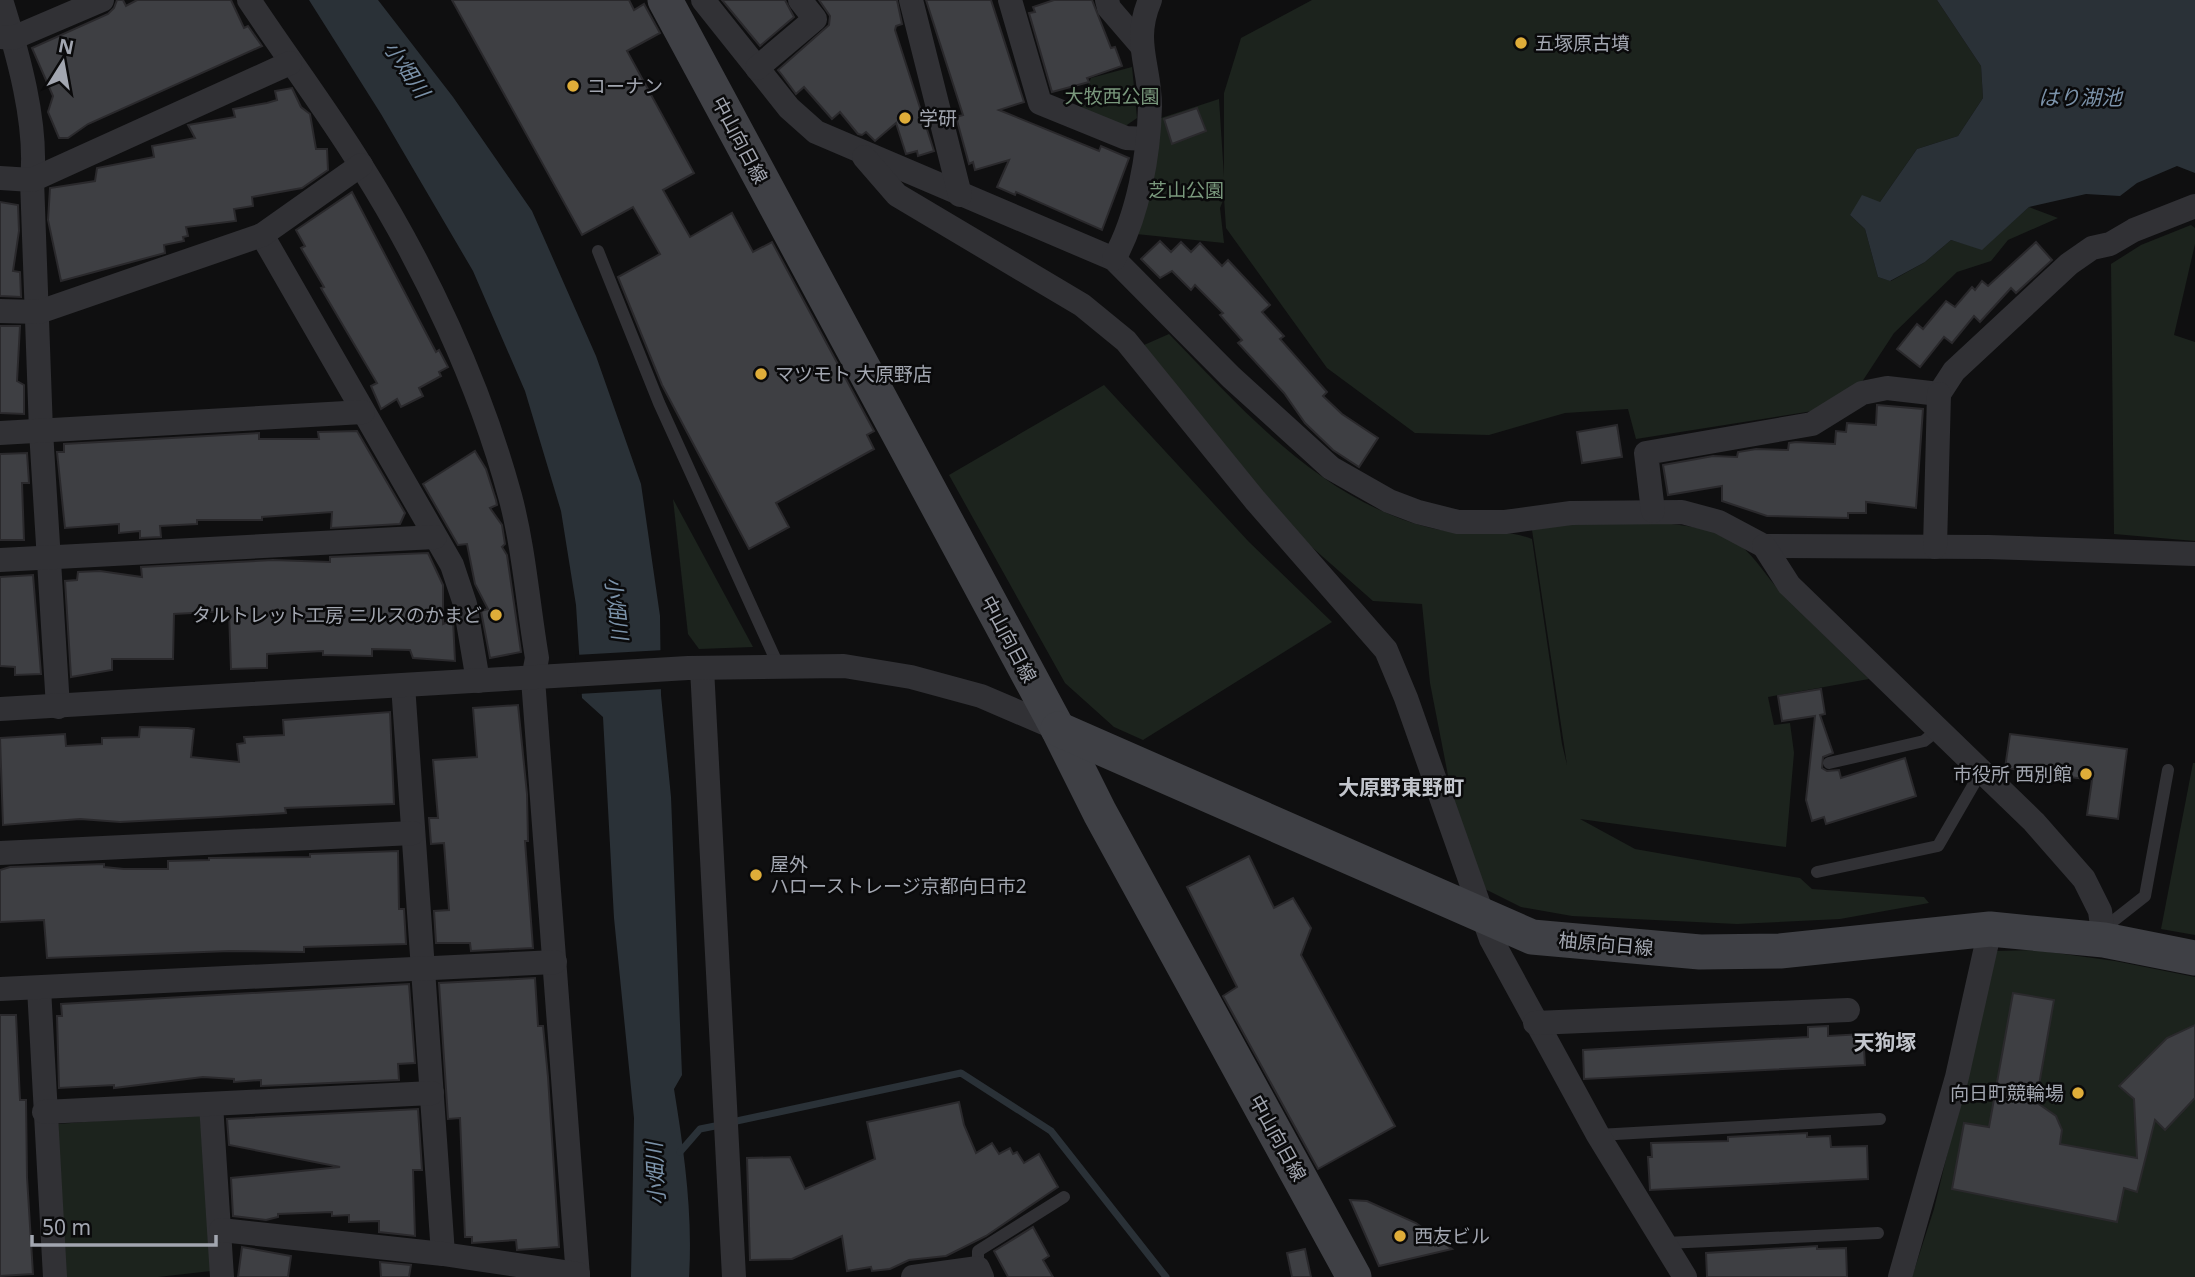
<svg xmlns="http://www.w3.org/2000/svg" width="2195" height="1277" viewBox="0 0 2195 1277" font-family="'Noto Sans','Noto Sans JP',sans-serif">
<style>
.green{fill:#1c231d}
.water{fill:#2a3137}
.pier{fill:#0f0f10}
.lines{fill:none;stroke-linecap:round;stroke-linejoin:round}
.stream{stroke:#2a3137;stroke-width:7}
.building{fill:#3e3f43;stroke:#2a292c;stroke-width:2}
.lane{stroke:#313135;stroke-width:12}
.street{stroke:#313135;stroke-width:24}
.secondary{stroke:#3f4045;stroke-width:35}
.poi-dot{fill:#dfad39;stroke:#0a0a0b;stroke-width:2.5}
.labels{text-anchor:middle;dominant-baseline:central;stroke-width:5;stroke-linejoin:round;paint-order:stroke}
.poi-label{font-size:19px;fill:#a2a6b0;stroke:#0a0a0b;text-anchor:start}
.park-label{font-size:19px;fill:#7a997d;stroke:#0a0a0b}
.street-label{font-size:19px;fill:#a2a6b0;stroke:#0a0a0b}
.water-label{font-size:21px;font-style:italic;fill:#7b92a9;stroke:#0a0a0b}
.neighbourhood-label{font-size:21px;font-weight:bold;fill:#c2c5cc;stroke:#0a0a0b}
</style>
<rect width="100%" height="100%" fill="#0f0f10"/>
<g class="green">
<polygon points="1312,0 1937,0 1981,66 1983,98 1958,136 1917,149 1880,202 1850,215 1865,229 1878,277 1891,281 1925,262 1951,240 1982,249 2029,207 2058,218 2008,240 1991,261 1957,272 1894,333 1856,391 1819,410 1636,439 1628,409 1565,413 1489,435 1415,433 1327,368 1226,228 1224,198 1220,208 1224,243 1136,234 1158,119 1219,99 1224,177 1224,93 1241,38"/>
<polygon points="1132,67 1137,118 1124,127 1078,108 1091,78"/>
<polygon points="2191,225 2195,228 2195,244 2174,335 2195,342 2195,541 2114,534 2111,264 2141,245"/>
<path d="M 1169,334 C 1243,410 1320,499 1427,527 C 1462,537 1499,526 1532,539 L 1562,744 L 1567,765 L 1532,530 C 1581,521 1700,513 1740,545 C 1757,559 1767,578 1782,593 C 1811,622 1840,651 1869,679 L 1768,697 L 1774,725 L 1790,723 L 1794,753 L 1786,847 L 1580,819 L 1635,849 L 1800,878 L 1812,889 L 1924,897 L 1929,903 L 1840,919 L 1737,924 L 1572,916 L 1521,907 L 1485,889 L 1452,796 L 1430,683 L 1422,604 L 1373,601 L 1289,527 L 1144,345 Z"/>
<polygon points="1104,385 1249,542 1332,622 1143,740 1114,727 1065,683 949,475"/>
<polygon points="673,499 753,647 699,649 688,634"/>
<polygon points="2193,763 2195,763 2195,935 2161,929"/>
<polygon points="2034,950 2115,961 2195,977 2195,1277 1912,1277 1934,1209 1996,951"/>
<polygon points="200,1113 211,1271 158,1277 64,1277 58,1124"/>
</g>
<g class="water">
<path d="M 309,0 L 378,0 L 453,97 L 532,211 L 596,356 L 641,484 L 660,616 L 661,695 L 671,797 L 682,1075 L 674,1089 C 684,1151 693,1214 689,1277 L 631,1277 L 634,1118 L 614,918 L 603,717 L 582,698 L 576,605 L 561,511 L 525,391 L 473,271 L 381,114 Z"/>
<polygon points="1937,0 2195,0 2195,173 2177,166 2137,183 2120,196 2086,194 2029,207 1982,250 1951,240 1925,262 1890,281 1878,277 1865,229 1850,215 1862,195 1880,202 1917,149 1958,136 1983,98 1981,66"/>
</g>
<polygon class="pier" points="664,650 664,689 578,694 575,655"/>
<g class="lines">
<g class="stream">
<polyline points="732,1122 961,1073 1051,1131 1166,1277"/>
<polyline points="680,1152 700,1129 720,1125"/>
</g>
</g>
<g class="building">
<polygon points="117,0 123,0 126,6 137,0 231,0 244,28 248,26 262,46 88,124 68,138 59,138 48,112 53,96 32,48 108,14 114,8"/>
<polygon points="452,0 629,0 634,10 644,4 660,33 627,51 694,173 663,190 690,237 732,213 753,252 772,242 874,431 867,435 874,449 776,503 789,527 749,549 662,385 618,277 660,254 633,207 582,235"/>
<polygon points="722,0 785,0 794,17 760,46"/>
<polygon points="819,0 897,0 902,24 896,26 895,30 934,151 918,156 917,151 906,154 896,123 875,141 866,132 862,135 858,134 840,112 832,119 804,87 796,94 782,75 778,70 829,25 830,16"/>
<polygon points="926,0 991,0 1024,102 999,110 1099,151 1101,146 1129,158 1102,230 1016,192 1015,195 997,187 1009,160 975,170 973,162 969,164 956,117 963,115"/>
<polygon points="1054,0 1092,0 1111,48 1115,47 1122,66 1087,78 1089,82 1052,92 1029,13 1035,12 1033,7"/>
<polygon points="292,88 301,107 310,114 316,149 327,149 328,170 302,188 252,197 253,206 234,209 236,221 186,227 188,236 183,237 184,241 164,245 165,253 61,281 48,220 50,188 95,181 97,168 154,157 152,146 195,138 188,125 235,117 233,109 267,103 277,100 275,91"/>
<polygon points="1197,108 1206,131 1172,144 1164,119"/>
<polygon points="352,192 436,352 439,350 448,367 439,372 441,376 419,388 423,396 401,407 397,399 381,409 371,386 377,383 321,288 324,287 301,248 305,246 296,230"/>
<polygon points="0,202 18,205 19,231 13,271 20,272 21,297 0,296"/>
<polygon points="1160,241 1171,252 1181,242 1191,252 1200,243 1222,266 1228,260 1270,305 1262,312 1284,336 1280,339 1327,392 1323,396 1342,414 1378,438 1359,467 1333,450 1305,423 1284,393 1238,343 1242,340 1220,315 1223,313 1195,285 1191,290 1172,271 1160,278 1141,259"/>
<polygon points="2036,242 2052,260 2016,293 2011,288 1980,322 1974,316 1952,343 1944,337 1920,367 1897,349 1917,324 1923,329 1946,301 1955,307 1972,287 1975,290 1982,281 1988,286"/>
<polygon points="0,326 20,326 17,381 24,385 24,414 0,413"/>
<polygon points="1877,405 1923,409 1916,508 1866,502 1866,513 1848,513 1848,518 1767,516 1722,501 1722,486 1668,495 1663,465 1713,456 1737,457 1738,452 1756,449 1788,450 1789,443 1796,442 1835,444 1836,431 1846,432 1847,423 1876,425"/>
<polygon points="1617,425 1622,457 1582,463 1577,432"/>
<polygon points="357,431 405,513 400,524 331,528 332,512 262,517 262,520 197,520 197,524 160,526 161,537 140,538 140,531 119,533 119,524 65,528 57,452 64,452 64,444 259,433 259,439 319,439 318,432"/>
<polygon points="475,451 486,469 496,500 497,505 490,508 502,525 505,544 502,547 507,555 521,652 490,658 481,611 488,609 475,584 467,544 458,545 423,484"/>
<polygon points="27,453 29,483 22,483 24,540 0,540 0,454"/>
<polygon points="428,553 443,585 443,624 453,620 455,661 413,658 410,650 372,649 372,656 323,655 323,651 267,654 267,668 231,669 229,611 174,614 173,659 112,659 112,670 71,677 65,581 77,580 78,572 100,571 142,577 141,567 273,560 330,562 330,557"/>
<polygon points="33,575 41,674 15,675 15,667 0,666 0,577"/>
<polygon points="1821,689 1825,714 1820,715 1833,753 1823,757 1822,768 1827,771 1839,770 1841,778 1905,758 1916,796 1826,824 1824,817 1812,821 1806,800 1815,716 1782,721 1778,696"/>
<polygon points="518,705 527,794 528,841 525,841 533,948 471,951 470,943 436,943 434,911 449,910 444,843 431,844 429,818 438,818 433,760 477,757 473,708"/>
<polygon points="390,712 394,804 285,808 286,813 219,817 120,822 80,819 3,825 0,738 65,734 66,746 102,744 102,738 139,737 140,727 188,728 194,729 191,757 239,762 237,744 245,743 244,737 284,735 283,720"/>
<polygon points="2010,734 2127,749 2118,819 2087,815 2092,780 2005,768"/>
<polygon points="398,851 399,909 404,909 406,944 304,947 304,952 230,951 47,958 44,920 0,922 0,870 10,867 104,864 104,867 124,869 168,869 168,861 209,860 209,858 310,857 310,854"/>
<polygon points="1249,856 1274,908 1293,898 1311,928 1301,955 1395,1126 1318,1169 1223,996 1237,987 1187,887"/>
<polygon points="535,978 538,1026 543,1026 548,1077 559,1247 517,1250 516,1240 472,1243 472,1237 465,1237 460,1118 448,1119 439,983"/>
<polygon points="409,984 415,1063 398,1064 399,1080 261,1086 261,1080 234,1082 234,1079 203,1077 114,1088 114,1085 59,1088 57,1016 62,1016 61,1004"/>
<polygon points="2013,993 2054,1000 2036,1102 2056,1116 2062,1130 2060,1144 2137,1158 2134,1099 2119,1086 2167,1038 2195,1025 2195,1098 2165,1130 2155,1120 2137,1192 2124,1188 2117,1222 1952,1189 1964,1123 1989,1127"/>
<polygon points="0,1015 16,1015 20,1100 26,1100 27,1177 33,1274 0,1276"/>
<polygon points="1828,1026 1828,1036 1863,1034 1865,1065 1584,1079 1583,1050 1808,1037 1808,1027"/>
<polygon points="959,1102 964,1125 976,1153 992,1143 999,1154 1010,1148 1013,1154 1017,1152 1024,1163 1039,1154 1058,1187 986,1236 946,1256 909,1260 890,1269 872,1271 871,1267 847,1271 842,1236 792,1259 750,1260 747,1158 790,1157 805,1189 875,1159 867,1122"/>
<polygon points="418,1109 422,1170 413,1170 415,1236 379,1232 379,1221 349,1222 349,1215 332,1216 332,1212 278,1214 278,1217 266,1220 233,1216 231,1178 340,1167 229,1145 227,1119"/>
<polygon points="1807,1133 1807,1137 1830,1136 1831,1147 1867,1146 1868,1179 1650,1190 1648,1157 1652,1157 1651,1143 1728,1141 1728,1137"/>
<polygon points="1350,1200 1367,1201 1416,1223 1452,1249 1379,1266"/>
<polygon points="1033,1227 1049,1256 1043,1260 1053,1277 1008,1277 994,1251"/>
<polygon points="1817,1246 1817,1249 1846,1248 1847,1277 1707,1277 1706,1253"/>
<polygon points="242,1247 291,1256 288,1277 238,1277"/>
<polygon points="1305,1249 1311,1277 1292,1277 1287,1253"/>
<polygon points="380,1262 411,1265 409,1277 381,1277"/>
</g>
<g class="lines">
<g class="lane">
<polyline points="598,251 659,403 779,667"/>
<polyline points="1829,763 1924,741 1939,729"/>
<polyline points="1817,872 1938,846 1982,770"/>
<polyline points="2103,929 2145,896 2168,770"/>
<polyline points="1598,1135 1880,1119"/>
<polyline points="1666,1243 1878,1233"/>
<polyline points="978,1268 978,1251 1064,1197"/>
</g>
<g class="street">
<path d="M 1,0 C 18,54 38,124 32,180 L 41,431 L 58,707"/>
<path d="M 249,0 C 286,56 327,110 362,167 C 425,267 479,382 510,496 C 524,548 528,605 537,658 L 533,679 L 578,1277"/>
<polyline points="703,0 789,108 816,132 1114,259 1231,377 1331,468 1389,501 1418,512 1458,522 1505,522 1571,513 1682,512 1719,522 1764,546 1988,547 2195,554"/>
<polyline points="911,0 960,195"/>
<polyline points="1010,0 1040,103 1126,138 1146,139"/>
<polyline points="1107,0 1109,8 1140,44"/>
<polyline points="0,37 13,38 102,0"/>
<polyline points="757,68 815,19 800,0"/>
<polyline points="864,157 897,195 1082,305 1126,341 1255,500 1386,650 1406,698 1491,939 1598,1135 1685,1277"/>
<polyline points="0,178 32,180 290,63"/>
<polyline points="262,235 452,565 465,604 478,681"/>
<path d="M 1114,259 C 1138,216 1149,155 1150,106 C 1150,65 1132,42 1150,0"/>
<polyline points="0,311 39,312 262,235 361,165"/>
<polyline points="0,433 363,412"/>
<polyline points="1653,511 1646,453 1812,424 1862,393 1887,388 1939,394 1954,371 2069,264 2092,248 2110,244 2134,230 2195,206"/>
<polyline points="1764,546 1789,585 2034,822 2084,879 2100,911 2104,940"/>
<polyline points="1935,547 1939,394"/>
<polyline points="0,560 435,537"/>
<polyline points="702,668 734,1277"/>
<polyline points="403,685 443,1254"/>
<polyline points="0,709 688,668 844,666 911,677 981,696 1058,729"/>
<polyline points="0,853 413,833"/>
<polyline points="39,988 55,1277"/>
<polyline points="0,989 555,962"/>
<polyline points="1535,1023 1848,1010"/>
<polyline points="211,1104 222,1277"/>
<polyline points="44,1112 432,1093"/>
<polyline points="221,1230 443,1254 578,1274"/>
<polyline points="913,1277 978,1268 982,1277"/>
<polyline points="1900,1277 1957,1077 1990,929"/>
</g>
<g class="secondary">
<polyline points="665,0 1058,729 1100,813 1354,1277"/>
<polyline points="1058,729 1532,937 1700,952 1780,951 1990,929 2104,940 2195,958"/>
</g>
</g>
<g class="poi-dot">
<circle cx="1521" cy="43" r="7"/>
<circle cx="573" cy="86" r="7"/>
<circle cx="905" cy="118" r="7"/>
<circle cx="761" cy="374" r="7"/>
<circle cx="496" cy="615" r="7"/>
<circle cx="2086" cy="774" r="7"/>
<circle cx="756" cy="875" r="7"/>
<circle cx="2078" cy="1093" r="7"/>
<circle cx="1400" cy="1236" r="7"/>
</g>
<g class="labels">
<g class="poi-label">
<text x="1535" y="43">五塚原古墳</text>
<text x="587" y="86">コーナン</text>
<text x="919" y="118">学研</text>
<text x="775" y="374">マツモト 大原野店</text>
<text x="482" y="615" text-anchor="end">タルトレット工房 ニルスのかまど</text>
<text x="2072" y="774" text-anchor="end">市役所 西別館</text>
<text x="770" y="864">屋外<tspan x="770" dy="22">ハローストレージ京都向日市2</tspan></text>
<text x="2064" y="1093" text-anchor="end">向日町競輪場</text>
<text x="1414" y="1236">西友ビル</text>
</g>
<g class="park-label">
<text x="1112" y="96">大牧西公園</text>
<text x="1186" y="190">芝山公園</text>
</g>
<g class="street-label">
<text transform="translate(740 140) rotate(62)">中山向日線</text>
<text transform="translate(1009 639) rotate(62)">中山向日線</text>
<text transform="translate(1606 944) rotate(5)">柚原向日線</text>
<text transform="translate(1278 1138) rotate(61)">中山向日線</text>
</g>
<g class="water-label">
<text transform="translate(407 69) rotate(56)">小畑川</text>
<text x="2080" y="97">はり湖池</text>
<text transform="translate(617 608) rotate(83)">小畑川</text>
<text transform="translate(655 1174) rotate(-93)">小畑川</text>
</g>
<g class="neighbourhood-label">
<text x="1401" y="787">大原野東野町</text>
<text x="1885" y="1042">天狗塚</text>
</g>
</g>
<g transform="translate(63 63) rotate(11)" stroke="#0a0a0b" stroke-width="5" paint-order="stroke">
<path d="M0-5L12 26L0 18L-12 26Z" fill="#a2a6b0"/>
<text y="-10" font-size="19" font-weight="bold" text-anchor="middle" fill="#a2a6b0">N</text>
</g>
<path d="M32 1235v10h184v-10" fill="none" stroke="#a2a6b0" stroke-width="3.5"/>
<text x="42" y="1235" font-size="21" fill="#a2a6b0" stroke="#0a0a0b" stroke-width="5" paint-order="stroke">50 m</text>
</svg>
